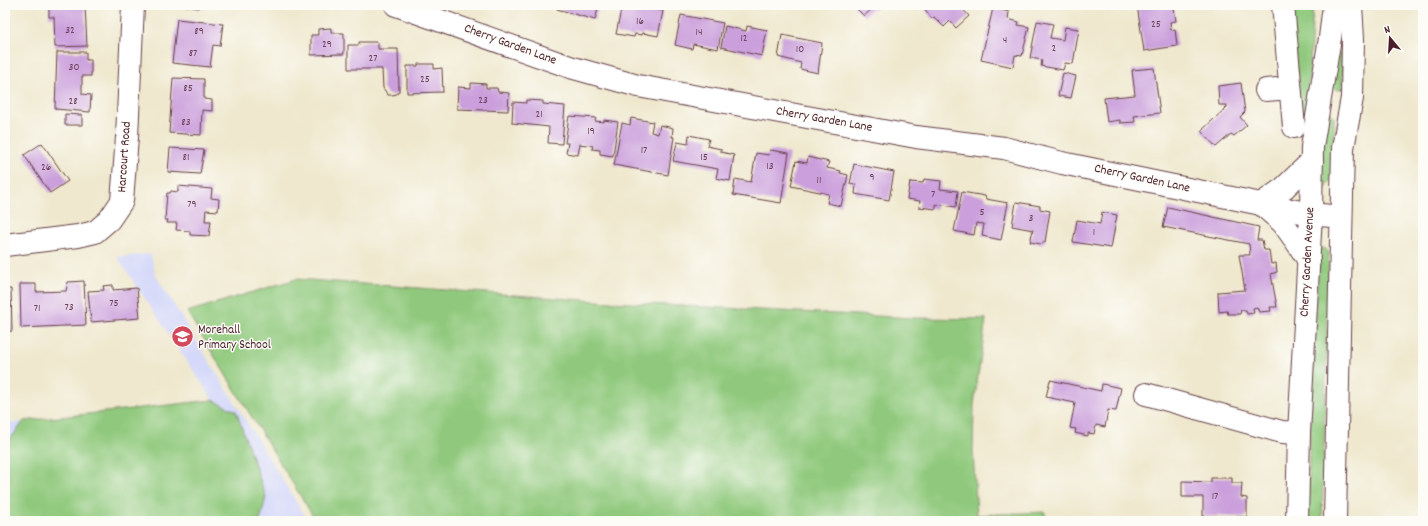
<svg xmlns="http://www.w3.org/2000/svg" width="1428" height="526" viewBox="0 0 1428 526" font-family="Dekko,sans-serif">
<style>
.built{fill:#d4d8f9}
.green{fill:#90c97d;stroke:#6d7454}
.building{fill:#ca9fdc}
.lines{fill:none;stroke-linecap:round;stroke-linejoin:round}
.minor-casing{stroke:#633d43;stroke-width:24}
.major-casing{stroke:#633d43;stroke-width:24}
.minor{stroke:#fff;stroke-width:22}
.major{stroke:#fff;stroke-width:22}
.labels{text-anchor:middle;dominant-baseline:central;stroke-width:3;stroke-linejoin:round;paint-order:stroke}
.number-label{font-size:11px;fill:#6a3f57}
.street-label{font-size:13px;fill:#4a1f2b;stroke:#fdfcf7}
.poi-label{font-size:13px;fill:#4a1f2b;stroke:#fdfcf7;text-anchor:start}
</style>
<rect width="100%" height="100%" fill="#fdfcf7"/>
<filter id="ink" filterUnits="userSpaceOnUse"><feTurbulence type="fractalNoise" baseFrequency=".025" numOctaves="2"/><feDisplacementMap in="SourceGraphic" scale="8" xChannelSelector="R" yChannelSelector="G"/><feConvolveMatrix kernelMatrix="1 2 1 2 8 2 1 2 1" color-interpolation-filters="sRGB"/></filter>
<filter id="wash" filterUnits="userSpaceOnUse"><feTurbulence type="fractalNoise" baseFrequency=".012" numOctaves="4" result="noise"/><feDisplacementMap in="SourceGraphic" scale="16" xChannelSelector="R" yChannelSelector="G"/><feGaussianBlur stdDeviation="0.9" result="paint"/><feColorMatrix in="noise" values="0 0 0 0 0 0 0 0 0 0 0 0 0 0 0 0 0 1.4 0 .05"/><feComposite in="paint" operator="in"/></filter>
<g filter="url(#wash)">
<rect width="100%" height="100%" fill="#efe8ce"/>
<polygon class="built" points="151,254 155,274 308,521 5,521 5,424 213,400 117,257"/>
<g class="green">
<polygon points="1290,5 1313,5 1306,134 1303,134"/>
<polygon points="1338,52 1342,54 1343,88 1337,90 1333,86"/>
<polygon points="1327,110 1330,112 1334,116 1335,173 1326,188 1321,190 1318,182"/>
<path d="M 1319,248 C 1325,248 1328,249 1329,255 L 1322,521 L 1308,521 L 1309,453 Z"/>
<polygon points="296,279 610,302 914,318 986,319 974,404 973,452 977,515 1045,512 1045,521 316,521 187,312"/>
<polygon points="213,400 236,411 266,497 260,521 5,521 5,446 24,421"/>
</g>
<g id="blocks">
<g class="building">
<polygon points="49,5 85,5 87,46 55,47 54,17 49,17"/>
<polygon points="181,5 200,5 199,8"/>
<polygon points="558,5 599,5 595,20 557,9"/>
<polygon points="622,5 633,5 663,11 658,36 643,33 642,35 635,34 634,37 616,34"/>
<polygon points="853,5 880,5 875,10 873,8 864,16"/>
<polygon points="922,5 959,5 969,16 956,28 950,21 944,27 934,17 932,19"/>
<polygon points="1137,5 1178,5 1179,7 1174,8 1176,21 1170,22 1171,30 1175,29 1177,46 1144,51"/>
<polygon points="993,8 1009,12 1008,19 1019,22 1018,25 1029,27 1022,56 1015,55 1013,67 981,60"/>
<polygon points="681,15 723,23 718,49 693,44 692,49 675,45"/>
<polygon points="177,19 223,24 220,46 213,45 210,67 172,63"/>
<polygon points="1037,21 1053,24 1050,38 1063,40 1065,27 1079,29 1073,64 1065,63 1063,70 1041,66 1042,60 1030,58"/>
<polygon points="725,26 746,31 747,26 767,30 762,56 721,47"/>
<polygon points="331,28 331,33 344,33 344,54 311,55 311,35 318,35 318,29"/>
<polygon points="782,35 822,43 818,73 800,69 801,63 778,57"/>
<polygon points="359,42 378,42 378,49 398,49 399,91 397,94 392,95 388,95 383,88 382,69 348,69 348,45 359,45"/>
<polygon points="57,52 86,52 86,60 91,60 91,76 82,76 82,94 91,95 90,112 55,109"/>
<polygon points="418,64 434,64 434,69 442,68 443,92 407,93 407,66 418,66"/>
<polygon points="1154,68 1160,113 1134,116 1135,122 1120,123 1120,120 1107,122 1104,98 1135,95 1132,70"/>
<polygon points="1063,73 1076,76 1071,98 1058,96"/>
<polygon points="173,78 204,79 204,99 212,100 212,111 202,110 201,135 169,133"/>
<polygon points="471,83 486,84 486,88 497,88 498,92 509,93 508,111 457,109 458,87 471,88"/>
<polygon points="1241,83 1245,112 1240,117 1247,125 1234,136 1231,134 1216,147 1201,131 1227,107 1227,105 1219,105 1218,86"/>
<polygon points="526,100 543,101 543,104 565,106 562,144 548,143 549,127 512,123 513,102 526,103"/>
<polygon points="65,114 82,115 82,125 65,125"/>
<polygon points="569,116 596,118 595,121 604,122 604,120 618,122 613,156 600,154 600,150 592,149 593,146 580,144 578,155 566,153 568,143 565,143"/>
<polygon points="631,118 653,122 651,132 658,134 660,125 673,128 672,137 674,137 668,175 614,165 622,123 630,125"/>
<polygon points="689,135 709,139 707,146 721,149 721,152 734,155 730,181 716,178 718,169 673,161 677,142 688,144"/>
<polygon points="42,143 68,181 50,193 24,155"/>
<polygon points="170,148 204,150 200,174 168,172"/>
<polygon points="770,150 789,153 781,203 733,195 735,179 751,182 756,153 769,155"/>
<polygon points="808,157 829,162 827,168 841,171 840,173 848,175 841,206 827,203 829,194 791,186 796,161 807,163"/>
<polygon points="854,164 894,172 889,200 855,194 856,185 850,184"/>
<polygon points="924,179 941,181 940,189 958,191 956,207 936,204 936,209 919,207 920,201 907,199 910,182 923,183"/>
<polygon points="178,186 212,189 211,198 219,199 218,211 206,210 205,221 211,221 209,236 190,235 190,231 176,230 177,223 167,223 168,220 165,220 167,193 170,193 171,191 178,192"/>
<polygon points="962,192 985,196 986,199 1008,203 1001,240 982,236 984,224 976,223 974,235 954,231"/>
<polygon points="1016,202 1040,206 1040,209 1050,211 1045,242 1041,244 1030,242 1033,230 1012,226"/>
<polygon points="1168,207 1259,227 1257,240 1262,240 1264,250 1269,250 1271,264 1276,263 1277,272 1271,274 1277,307 1270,307 1271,311 1259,312 1257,307 1253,308 1254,313 1247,314 1246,310 1241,310 1240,314 1228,314 1227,311 1219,312 1218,292 1245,290 1239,255 1250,255 1249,244 1163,227"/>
<polygon points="1102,212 1117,215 1111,248 1073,242 1077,220 1100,224"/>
<polygon points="84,281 86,325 21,328 20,284 36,284 36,292 66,291 68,282"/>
<polygon points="113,285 113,290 137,288 140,318 91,322 88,291 104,290 103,286"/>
<polygon points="5,289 11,289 12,331 5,332"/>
<polygon points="1050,380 1101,391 1102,384 1121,388 1116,411 1108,410 1105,427 1096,425 1094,434 1088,433 1088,436 1075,433 1076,429 1070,428 1075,403 1046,397"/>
<polygon points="1211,478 1232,478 1232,483 1242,483 1241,497 1247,498 1247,517 1203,516 1203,497 1182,497 1182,481 1211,482"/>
</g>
</g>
</g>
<g filter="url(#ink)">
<use href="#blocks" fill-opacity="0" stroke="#633d43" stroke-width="1"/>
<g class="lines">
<defs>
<g id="minor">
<polyline points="396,5 570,67 638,86 916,137 1004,148 1062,163 1261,204 1311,214 1341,217"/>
<polyline points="1283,5 1294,127"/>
<polyline points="1266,90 1290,88"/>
<polyline points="1261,204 1283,223 1298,244 1309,261"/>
<polyline points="1261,204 1284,188 1312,161"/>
<polyline points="5,245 78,236 95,232 109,220 122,201 127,137 133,5"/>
<polyline points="1146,394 1282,432 1299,433"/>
</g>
<g id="major">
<polyline points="1297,521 1299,433 1311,214 1312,147 1330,38 1334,5"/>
<polyline points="1335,521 1343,148 1352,98 1353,39 1351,5"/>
</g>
</defs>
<use href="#minor" class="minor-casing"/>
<use href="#major" class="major-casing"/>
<use href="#minor" class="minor"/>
<use href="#major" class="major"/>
</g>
</g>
<defs>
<symbol id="school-disc" viewBox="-11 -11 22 22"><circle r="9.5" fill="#d1495b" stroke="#fdfcf7"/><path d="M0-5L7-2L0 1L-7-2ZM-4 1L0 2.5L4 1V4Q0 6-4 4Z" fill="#fff"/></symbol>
</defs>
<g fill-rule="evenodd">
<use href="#school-disc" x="170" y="324" width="25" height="25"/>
</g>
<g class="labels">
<g class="number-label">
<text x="640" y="22">16</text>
<text x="1156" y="25">25</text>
<text x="70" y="31">32</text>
<text x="199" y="32">89</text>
<text x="699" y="33">14</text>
<text x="744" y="39">12</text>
<text x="1005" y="41">4</text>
<text x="327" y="45">29</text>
<text x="1054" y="49">2</text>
<text x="800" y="50">10</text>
<text x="193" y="54">87</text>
<text x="373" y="59">27</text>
<text x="74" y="68">30</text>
<text x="425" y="80">25</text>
<text x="188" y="89">85</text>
<text x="483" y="101">23</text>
<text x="73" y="102">28</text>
<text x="539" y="115">21</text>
<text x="186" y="123">83</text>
<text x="591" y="132">19</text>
<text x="644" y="151">17</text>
<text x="186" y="158">81</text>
<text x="704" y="158">15</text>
<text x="770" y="167">13</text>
<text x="46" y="168">26</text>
<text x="872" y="178">9</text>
<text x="819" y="181">11</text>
<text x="933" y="195">7</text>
<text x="192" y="205">79</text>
<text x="982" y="213">5</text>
<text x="1031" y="219">3</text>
<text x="1094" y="233">1</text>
<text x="114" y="304">75</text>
<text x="69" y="308">73</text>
<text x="37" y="309">71</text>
<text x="1215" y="497">17</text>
</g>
<g class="street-label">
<text transform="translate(510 45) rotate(20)">Cherry Garden Lane</text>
<text transform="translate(824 120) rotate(10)">Cherry Garden Lane</text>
<text transform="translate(125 157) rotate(-86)">Harcourt Road</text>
<text transform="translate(1142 179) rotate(12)">Cherry Garden Lane</text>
<text transform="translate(1308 262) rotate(-87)">Cherry Garden Avenue</text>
</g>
<g class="poi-label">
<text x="198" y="330">Morehall<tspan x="198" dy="15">Primary School</tspan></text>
</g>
</g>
<rect width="1428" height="526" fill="none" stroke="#fdfcf7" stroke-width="20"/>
<g transform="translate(1390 38) rotate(342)" stroke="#fdfcf7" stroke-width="3" paint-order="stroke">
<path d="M0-3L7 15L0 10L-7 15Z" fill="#4a1f2b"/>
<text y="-6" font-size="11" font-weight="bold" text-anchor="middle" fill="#4a1f2b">N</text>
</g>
</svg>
